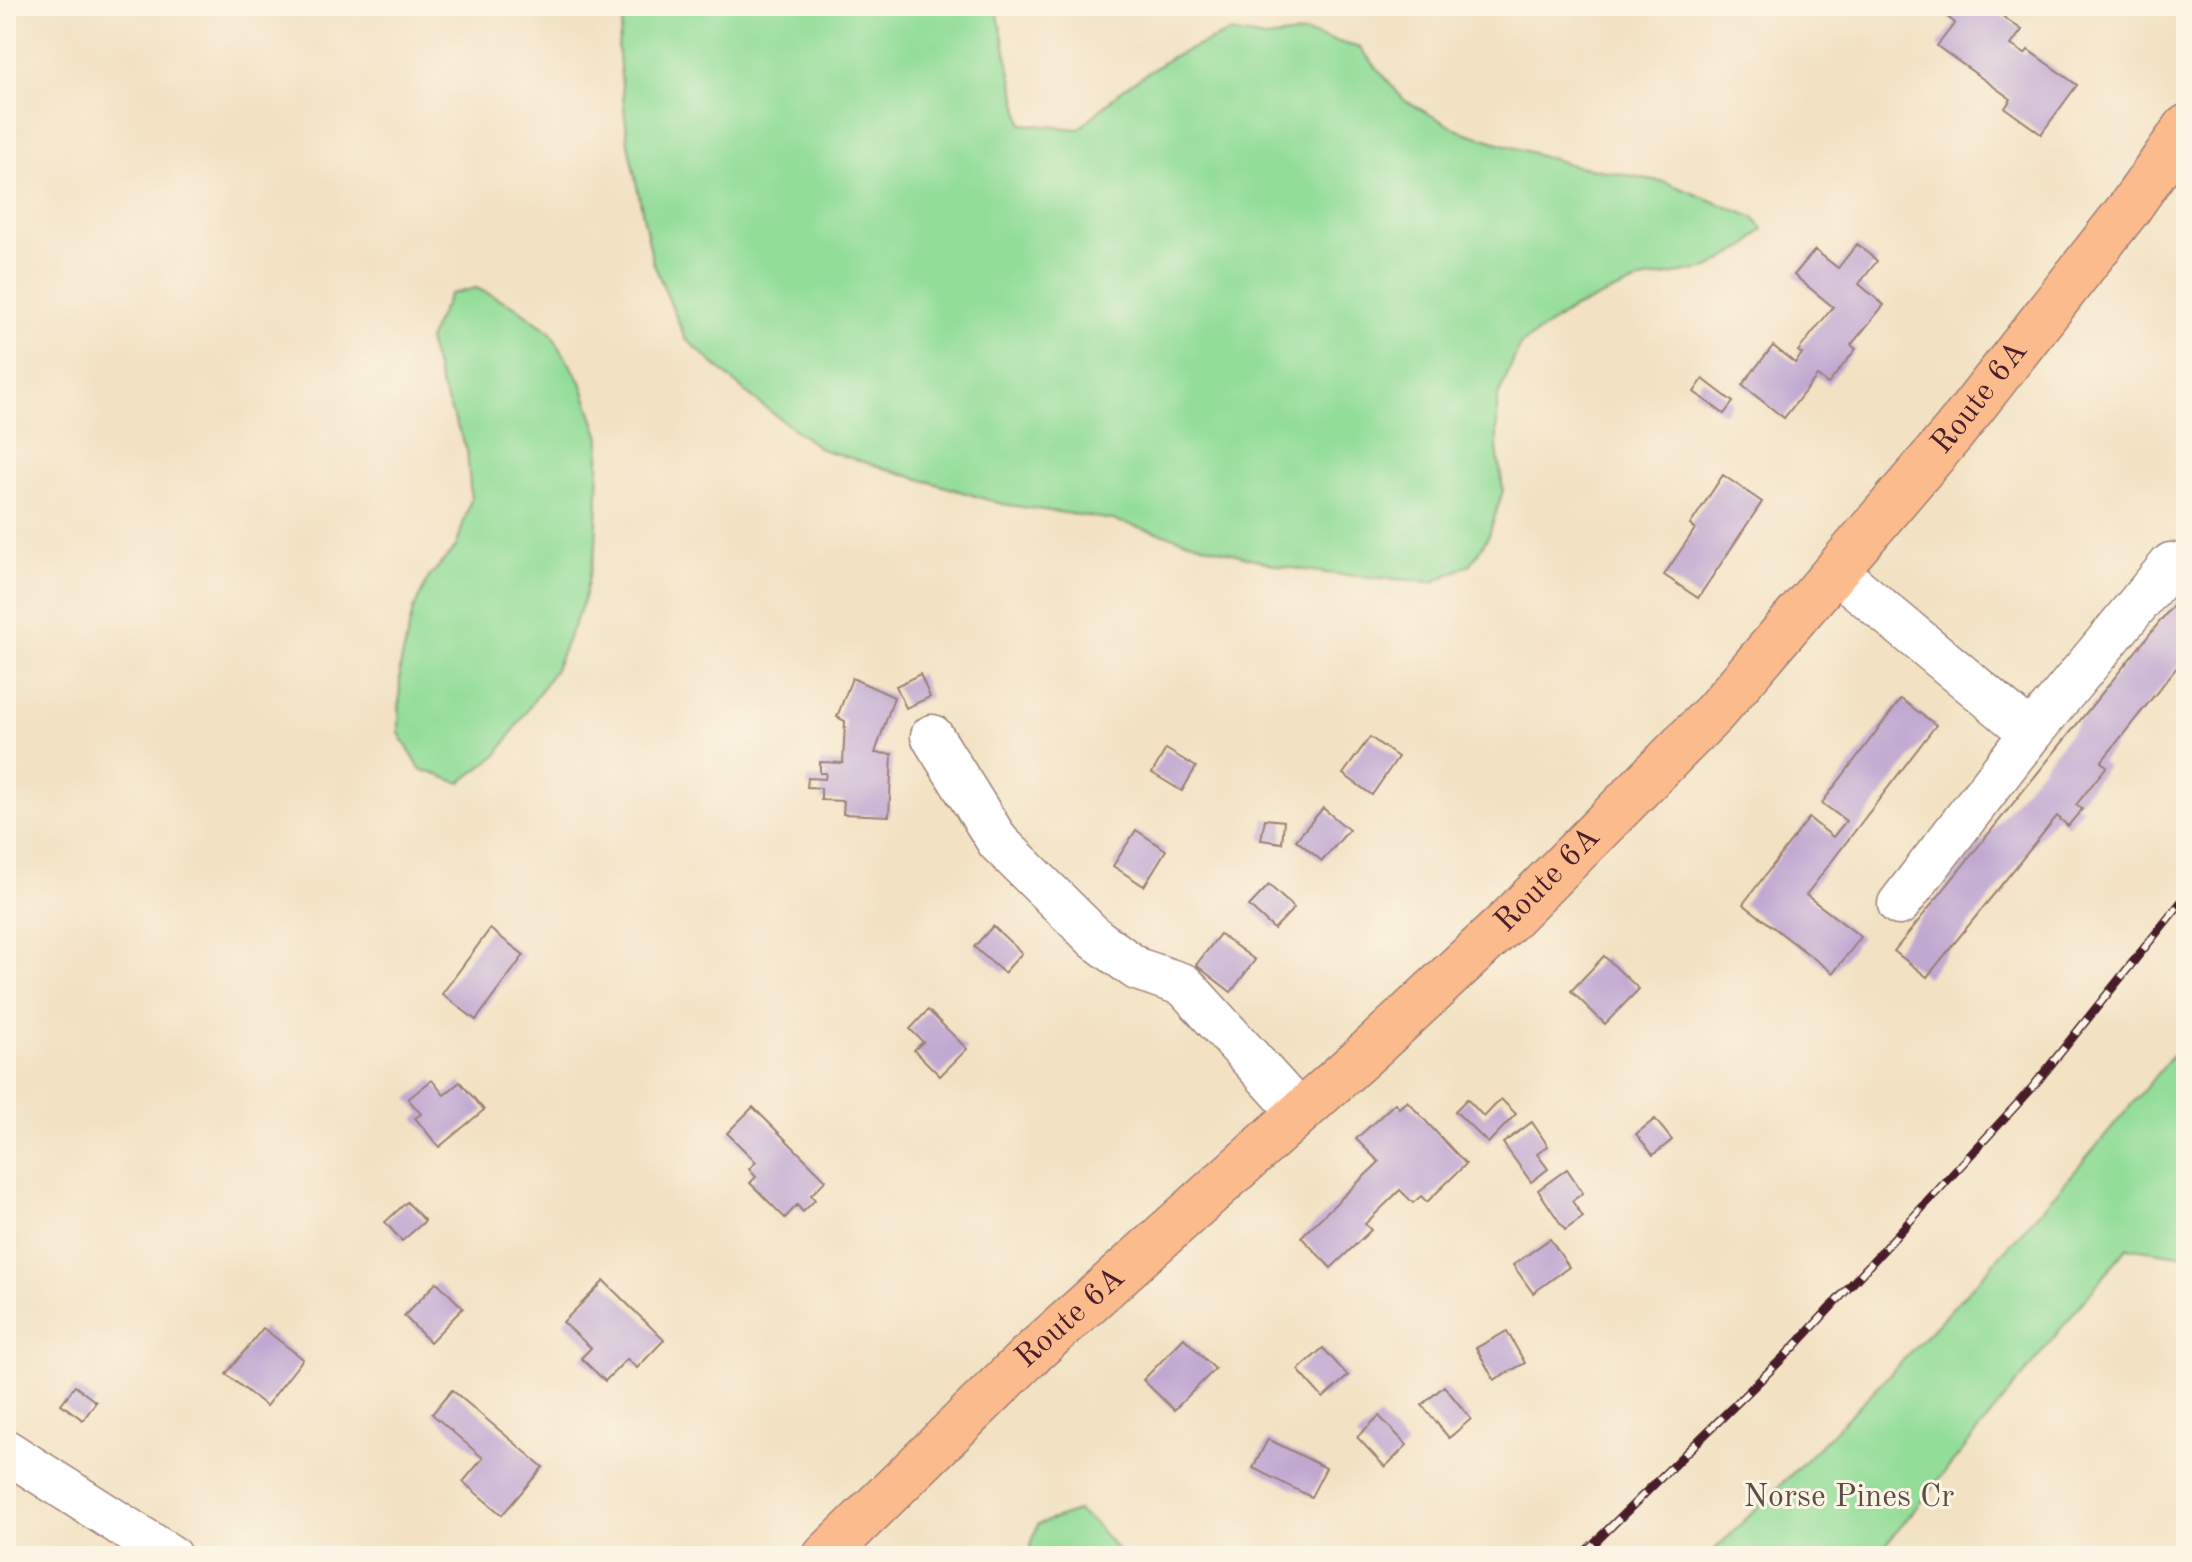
<svg xmlns="http://www.w3.org/2000/svg" width="2192" height="1562" viewBox="0 0 2192 1562" font-family="'Old Standard TT',serif">
<style>
.green{fill:#93dd99;stroke:#6e7e62;stroke-width:2}
.building{fill:#c0a9d1}
.lines{fill:none;stroke-linecap:round;stroke-linejoin:round}
.minor-casing{stroke:#9e8077;stroke-width:45}
.major-casing{stroke:#9e8077;stroke-width:47}
.minor{stroke:#fff;stroke-width:42}
.major{stroke:#fbbb8d;stroke-width:44}
.rail-casing{stroke:#4a1f2b;stroke-width:9}
.rail{stroke:#fcf5e5;stroke-width:6;stroke-dasharray:18;stroke-linecap:butt}
.labels{text-anchor:middle;dominant-baseline:central;stroke-width:6;stroke-linejoin:round;paint-order:stroke}
.street-label{font-size:32px;fill:#4a1f2b;stroke:#fcf5e5}
.park-label{font-size:32px;fill:#5c4e46;stroke:#fcf5e5}
</style>
<rect width="100%" height="100%" fill="#fcf5e5"/>
<filter id="ink" filterUnits="userSpaceOnUse"><feTurbulence type="fractalNoise" baseFrequency=".0125" numOctaves="2"/><feDisplacementMap in="SourceGraphic" scale="16" xChannelSelector="R" yChannelSelector="G"/><feConvolveMatrix kernelMatrix="1 2 1 2 8 2 1 2 1" color-interpolation-filters="sRGB"/></filter>
<filter id="wash" filterUnits="userSpaceOnUse"><feTurbulence type="fractalNoise" baseFrequency=".006" numOctaves="4" result="noise"/><feDisplacementMap in="SourceGraphic" scale="32" xChannelSelector="R" yChannelSelector="G"/><feGaussianBlur stdDeviation="1.8" result="paint"/><feColorMatrix in="noise" values="0 0 0 0 0 0 0 0 0 0 0 0 0 0 0 0 0 1.4 0 .05"/><feComposite in="paint" operator="in"/></filter>
<g filter="url(#wash)">
<rect width="100%" height="100%" fill="#f2e2c3"/>
<g class="green">
<polygon points="626,6 996,6 1022,124 1079,129 1123,89 1172,57 1230,32 1265,38 1306,33 1360,48 1404,100 1460,131 1572,165 1665,182 1753,217 1763,229 1748,245 1709,268 1641,280 1574,308 1520,345 1497,399 1497,448 1503,490 1489,535 1471,564 1433,582 1333,574 1279,566 1113,520 1002,504 821,449 751,397 685,338 653,262 628,144 618,47"/>
<polygon points="476,288 513,305 550,332 581,382 600,438 596,547 583,603 555,669 497,755 460,783 420,769 399,733 400,668 413,610 429,577 456,547 471,499 467,450 441,386 428,340 450,294"/>
<path d="M 2186,1038 L 2186,1256 L 2127,1247 L 1877,1556 L 1708,1556 C 1877,1393 2039,1222 2186,1038 Z"/>
<polygon points="1077,1511 1095,1524 1123,1556 1031,1556 1031,1545 1038,1524"/>
</g>
<g id="blocks">
<g class="building">
<polygon points="1950,6 1962,13 1968,6 1988,6 2022,30 2011,45 2025,54 2028,50 2077,85 2041,134 2005,108 2011,99 1937,46 1955,23 1944,14"/>
<polygon points="1857,244 1877,261 1859,284 1884,305 1851,345 1856,349 1828,384 1817,376 1784,418 1742,385 1773,346 1795,363 1802,354 1798,351 1833,307 1794,275 1815,250 1838,268"/>
<polygon points="1703,379 1733,402 1724,414 1694,392"/>
<polygon points="1723,475 1762,502 1698,598 1664,575 1695,529 1690,525"/>
<polygon points="2186,589 2186,656 2101,762 2107,766 2076,805 2082,809 2068,826 2057,816 1927,977 1894,951"/>
<polygon points="920,674 930,697 906,708 896,686"/>
<polygon points="852,678 894,697 875,753 892,754 889,816 843,814 844,801 821,800 821,788 807,787 808,778 825,779 826,773 820,773 820,762 843,763 845,721 837,717"/>
<polygon points="1901,699 1936,725 1806,895 1861,937 1833,973 1743,904 1809,818 1833,837 1846,821 1822,803"/>
<polygon points="1370,737 1398,757 1372,795 1343,774"/>
<polygon points="1166,749 1196,767 1182,791 1152,773"/>
<polygon points="1323,808 1349,830 1322,861 1296,840"/>
<polygon points="1265,819 1284,821 1282,843 1261,840"/>
<polygon points="1136,830 1166,850 1144,886 1113,866"/>
<polygon points="1269,885 1294,908 1274,929 1249,906"/>
<polygon points="993,926 1022,953 1004,973 974,947"/>
<polygon points="490,929 524,955 476,1020 442,994"/>
<polygon points="1220,934 1255,960 1231,992 1196,965"/>
<polygon points="1604,956 1639,989 1605,1024 1571,991"/>
<polygon points="928,1010 967,1049 940,1076 914,1050 923,1042 910,1029"/>
<polygon points="432,1080 444,1095 460,1082 484,1110 439,1147 415,1118 421,1114 408,1099"/>
<polygon points="1467,1099 1484,1117 1501,1099 1516,1114 1488,1143 1455,1111"/>
<polygon points="1407,1101 1466,1164 1427,1202 1421,1196 1413,1203 1400,1190 1365,1224 1371,1230 1331,1268 1301,1237 1379,1162 1356,1139 1395,1103 1399,1108"/>
<polygon points="753,1107 826,1180 811,1195 815,1200 803,1212 797,1205 785,1218 750,1183 756,1177 749,1169 756,1162 727,1133"/>
<polygon points="1655,1119 1672,1140 1653,1155 1636,1134"/>
<polygon points="1532,1122 1548,1146 1537,1154 1548,1169 1531,1182 1503,1143"/>
<polygon points="1567,1169 1583,1193 1572,1201 1583,1217 1565,1230 1538,1190"/>
<polygon points="407,1202 425,1221 402,1241 385,1222"/>
<polygon points="1550,1239 1569,1267 1533,1293 1513,1265"/>
<polygon points="604,1281 664,1340 637,1368 627,1359 605,1381 581,1358 591,1348 563,1322"/>
<polygon points="437,1282 463,1308 430,1342 404,1316"/>
<polygon points="263,1328 303,1359 266,1406 226,1374"/>
<polygon points="1507,1331 1525,1363 1494,1380 1476,1348"/>
<polygon points="1184,1338 1215,1369 1174,1410 1143,1380"/>
<polygon points="1323,1348 1348,1376 1323,1398 1298,1370"/>
<polygon points="75,1386 96,1402 83,1420 61,1404"/>
<polygon points="1444,1386 1471,1419 1449,1438 1422,1405"/>
<polygon points="452,1390 543,1467 502,1515 463,1482 483,1458 432,1414"/>
<polygon points="1379,1416 1407,1445 1385,1467 1357,1437"/>
<polygon points="1268,1439 1326,1468 1311,1497 1253,1468"/>
</g>
</g>
</g>
<g filter="url(#ink)">
<use href="#blocks" fill-opacity="0" stroke="#9e8077" stroke-width="2"/>
<g class="lines">
<defs>
<g id="minor">
<polyline points="1837,572 2031,733 1899,904"/>
<polyline points="2031,733 2171,564"/>
<polyline points="932,736 998,842 1096,939 1137,969 1184,985 1300,1113"/>
<polyline points="6,1451 170,1556"/>
</g>
<g id="major">
<path id="s1" d="M 825,1556 L 1028,1357 L 1373,1047 L 1508,921 L 1715,712 L 1954,432 L 2130,207 L 2186,127"/>
</g>
</defs>
<use href="#minor" class="minor-casing"/>
<use href="#major" class="major-casing"/>
<use href="#minor" class="minor"/>
<use href="#major" class="major"/>
<defs>
<polyline id="rail" points="1581,1556 1795,1346 2032,1088 2186,896"/>
</defs>
<use href="#rail" class="rail-casing"/>
<use href="#rail" class="rail"/>
</g>
</g>
<g class="labels">
<g class="street-label">
<text stroke="none"><textPath href="#s1" startOffset="1638">Route 6A</textPath></text>
<text stroke="none"><textPath href="#s1" startOffset="990">Route 6A</textPath></text>
<text stroke="none"><textPath href="#s1" startOffset="342">Route 6A</textPath></text>
</g>
<g class="park-label">
<text x="1849" y="1498">Norse Pines Cr</text>
</g>
</g>
<rect width="2192" height="1562" fill="none" stroke="#fcf5e5" stroke-width="32"/>
</svg>
